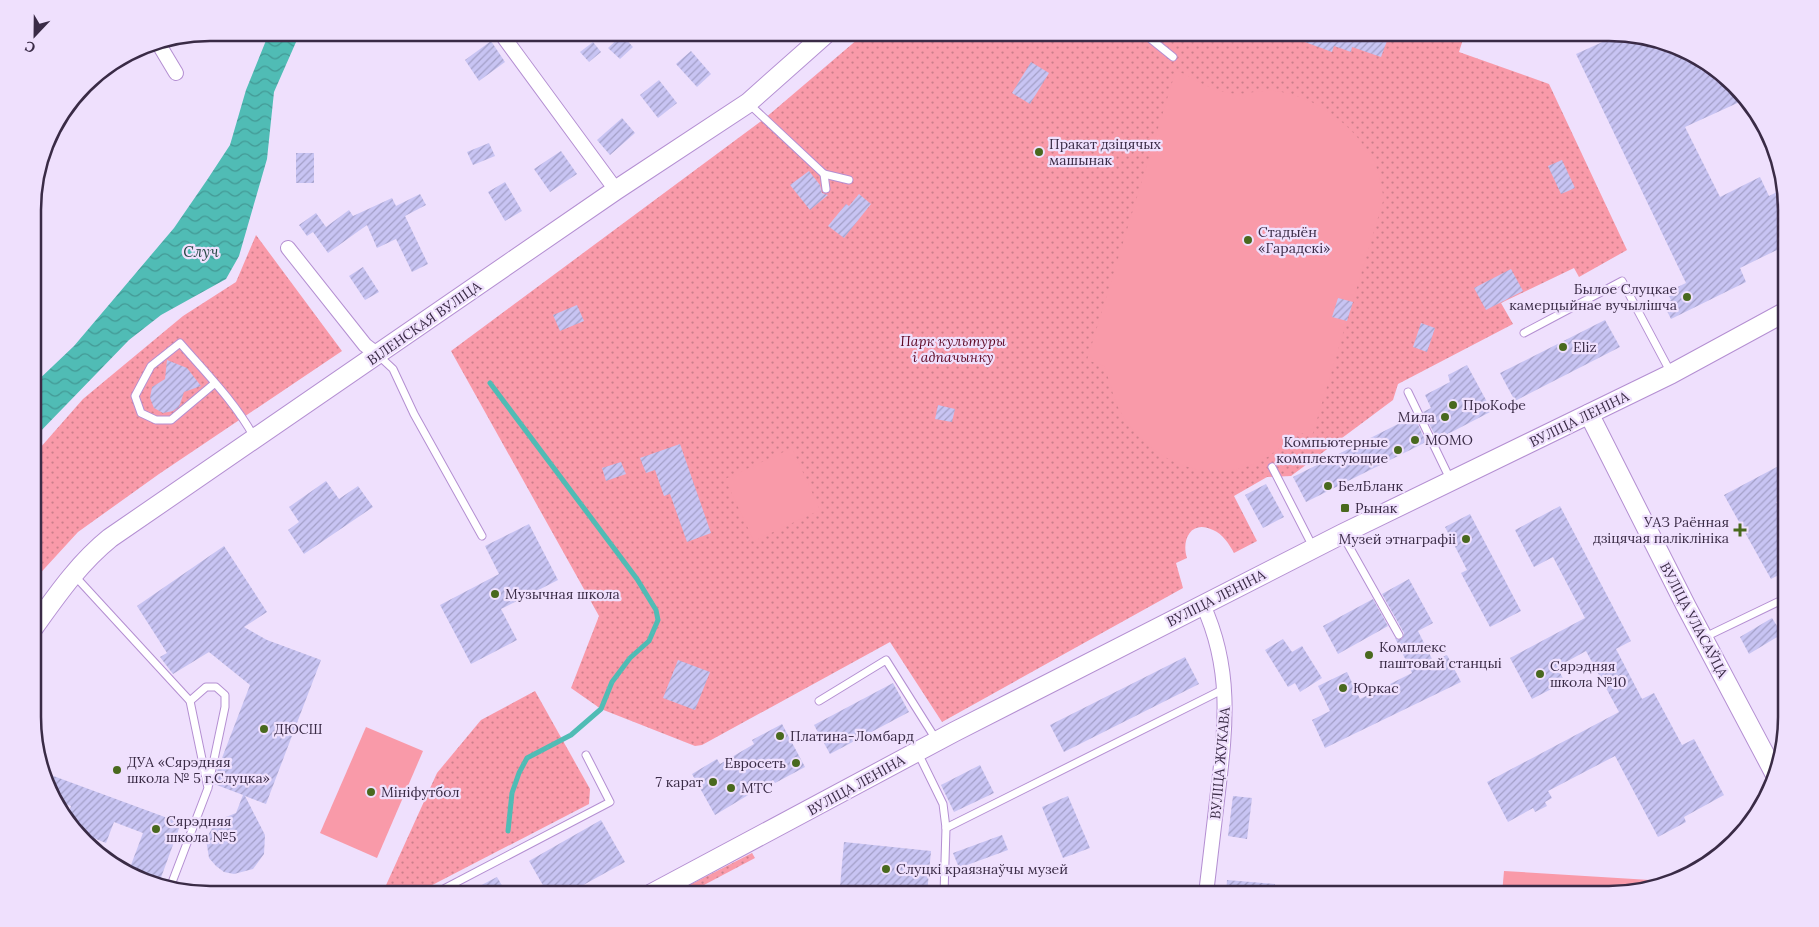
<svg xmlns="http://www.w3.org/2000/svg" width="1819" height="927" viewBox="0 0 1819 927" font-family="Lora,serif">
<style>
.grass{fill:url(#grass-dots)}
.pitch{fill:#f99aa9}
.water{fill:url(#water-waves)}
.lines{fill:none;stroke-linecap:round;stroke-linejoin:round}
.stream{stroke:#50bcb5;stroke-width:5}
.building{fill:url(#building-hatch)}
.service-casing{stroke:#b48fd2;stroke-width:9}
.minor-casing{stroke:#b48fd2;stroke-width:16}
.secondary-casing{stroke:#b48fd2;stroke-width:21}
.service{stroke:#fff;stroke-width:7}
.minor{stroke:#fff;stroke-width:14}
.secondary{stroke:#fff;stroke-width:19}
.poi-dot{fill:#49691e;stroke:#efe0fd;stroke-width:2}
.labels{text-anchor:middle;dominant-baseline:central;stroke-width:4.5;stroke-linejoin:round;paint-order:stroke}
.poi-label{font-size:14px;fill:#3a2b46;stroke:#efe0fd;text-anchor:start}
.street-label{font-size:14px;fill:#3a2b46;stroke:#efe0fd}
.park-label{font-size:14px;font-style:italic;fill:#5e0824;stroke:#efe0fd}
.water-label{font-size:15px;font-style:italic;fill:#284946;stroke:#efe0fd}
.rim{fill:none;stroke:#3a2b46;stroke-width:2.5}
</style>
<defs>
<pattern id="grass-dots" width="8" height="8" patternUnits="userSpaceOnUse" patternTransform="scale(1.25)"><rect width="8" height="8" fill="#f99aa9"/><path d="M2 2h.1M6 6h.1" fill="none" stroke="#cb7e8b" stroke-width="1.8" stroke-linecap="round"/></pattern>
<pattern id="water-waves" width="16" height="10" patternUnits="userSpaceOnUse" patternTransform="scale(1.25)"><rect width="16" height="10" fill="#50bcb5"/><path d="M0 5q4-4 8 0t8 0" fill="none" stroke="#439995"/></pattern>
<pattern id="building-hatch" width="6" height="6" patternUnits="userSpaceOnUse" patternTransform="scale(1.25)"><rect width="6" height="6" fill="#c8c4f3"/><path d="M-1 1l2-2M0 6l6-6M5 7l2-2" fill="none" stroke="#a39fc7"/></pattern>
</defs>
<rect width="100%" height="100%" fill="#efe0fd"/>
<g class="grass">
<path d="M 865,33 L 1465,33 L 1459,52 L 1549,84 L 1627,250 L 1579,277 L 1574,268 L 1501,303 L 1513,324 L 1398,384 L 1393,400 L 1291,476 L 1267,477 L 1234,496 L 1257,541 L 1234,553 C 1229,544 1223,534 1213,530 C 1191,519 1181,540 1187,558 L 1176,563 L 1183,588 L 942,722 L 890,642 L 702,745 L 695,746 L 601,709 L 571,688 L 599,616 L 451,351 L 764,119 Z"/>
<polygon points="256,235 342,351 159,474 78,532 34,580 33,456 83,399 183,316 236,282"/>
<polygon points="535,691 590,789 589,804 415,894 382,894 437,773 481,720"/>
<polygon points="752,853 755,858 687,894 672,894"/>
</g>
<g class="pitch">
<path d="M 1176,70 C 1193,78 1210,90 1229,93 C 1243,96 1259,89 1274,91 C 1315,95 1355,126 1374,161 C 1379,172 1381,187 1384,198 L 1312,436 L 1297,432 C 1285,443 1274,455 1258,462 C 1205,487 1145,459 1119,409 C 1112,395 1110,380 1104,366 L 1087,360 Z"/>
<polygon points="792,448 820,510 754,541 725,479"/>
<polygon points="366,727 423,751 377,858 320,833"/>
<polygon points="1504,871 1650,880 1649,884 1620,894 1502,894"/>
</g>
<polygon class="water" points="269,33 300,33 274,92 267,159 239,256 226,279 161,315 129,340 33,439 33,385 74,346 174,228 207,180 230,145 246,90"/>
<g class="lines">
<polyline class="stream" points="490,383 637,579 656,610 658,620 649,641 630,658 612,682 601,709 571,735 527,758 519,773 512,793 508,831"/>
</g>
<g class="building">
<polygon points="1284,32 1376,32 1375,36 1387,41 1381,57 1352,47 1351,52 1334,46 1332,52 1283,34"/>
<polygon points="622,35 633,47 620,59 608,48"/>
<polygon points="1618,35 1687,51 1744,100 1685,127 1720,197 1760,177 1769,196 1785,188 1785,246 1740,268 1746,282 1671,319 1663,303 1671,300 1667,292 1686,283 1576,54"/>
<polygon points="491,41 505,62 479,81 465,60"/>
<polygon points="593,42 601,52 589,62 580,52"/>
<polygon points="691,51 711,74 697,87 676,64"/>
<polygon points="1031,62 1049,73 1030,104 1012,93"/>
<polygon points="659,80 677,103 658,118 640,95"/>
<polygon points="622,118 635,133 610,155 597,140"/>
<polygon points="489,143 495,156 473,165 467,152"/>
<polygon points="561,151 577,174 550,192 534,169"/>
<rect x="296" y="153" width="18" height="30"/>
<polygon points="1562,160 1575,188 1561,194 1548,166"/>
<polygon points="809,171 820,185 822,193 828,195 810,210 790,185"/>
<polygon points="505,182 522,211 505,221 488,192"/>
<polygon points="420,194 426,205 405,216 428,264 412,272 396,239 377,248 367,225 328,253 313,232 307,236 299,225 316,213 326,227 349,210 353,216 392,198 396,206"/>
<polygon points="859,194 871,204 844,238 828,226 846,204 849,206"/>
<polygon points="363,267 379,292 365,300 349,276"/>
<polygon points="1511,269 1523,291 1486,310 1474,288"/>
<polygon points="1338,298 1353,302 1347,321 1332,317"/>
<polygon points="577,305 584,321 560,331 553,315"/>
<polygon points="1605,320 1620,347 1515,401 1500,373"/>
<polygon points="1421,323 1435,328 1427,352 1413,347"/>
<polygon points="167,360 187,368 201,386 184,392 179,407 173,411 163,413 154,408 150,398 152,387 165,379"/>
<polygon points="1467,365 1492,411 1446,435 1445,432 1436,437 1423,412 1431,408 1425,395 1450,382 1448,375"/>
<polygon points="938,405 955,409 952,422 935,419"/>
<polygon points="1414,416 1426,442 1306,502 1293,477"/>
<polygon points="680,444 711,533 687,542 670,494 664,496 655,470 646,473 640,458"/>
<polygon points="621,462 626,474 606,481 602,468"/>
<polygon points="1786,462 1786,497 1776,502 1786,519 1786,571 1771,579 1724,495"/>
<polygon points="326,481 339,499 358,486 373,507 304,554 288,530 299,522 289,507"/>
<polygon points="1266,484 1284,517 1263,528 1245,495"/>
<polygon points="1560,506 1631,641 1616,649 1642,699 1654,693 1682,745 1694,739 1724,795 1684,817 1686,822 1658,837 1615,756 1548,791 1552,798 1545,802 1547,806 1535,812 1533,808 1508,822 1487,782 1619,712 1586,651 1557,667 1565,682 1532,699 1510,658 1585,618 1553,557 1534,567 1515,530"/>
<polygon points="1470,514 1521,611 1490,627 1461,573 1467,570 1445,527"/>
<polygon points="529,524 558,580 501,609 517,640 471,664 440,605 499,574 485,546"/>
<polygon points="224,546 267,612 244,627 267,640 321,660 266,804 245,796 265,835 264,854 253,869 234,874 224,872 216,866 209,858 206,839 216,821 236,813 243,795 214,784 217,771 250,685 209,652 173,674 160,657 167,653 137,606"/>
<polygon points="1409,579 1433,623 1418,631 1433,661 1447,655 1461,682 1325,748 1312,720 1330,711 1318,686 1347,672 1360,699 1412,673 1395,638 1402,639 1404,633 1382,594"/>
<polygon points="1373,599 1388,626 1338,654 1323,626"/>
<polygon points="1772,618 1782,634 1749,654 1740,637"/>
<polygon points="1283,639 1292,652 1302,646 1322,678 1300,692 1295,683 1288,687 1265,650"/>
<polygon points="1185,657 1199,684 1064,752 1050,725"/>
<polygon points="678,660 710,672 695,710 663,698"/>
<polygon points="893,683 909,712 830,754 814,725"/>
<polygon points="782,724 805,767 775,783 773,780 715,815 692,774 717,759 720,764 754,744 752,740"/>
<polygon points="980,765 994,793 954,812 941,785"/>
<polygon points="48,774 181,823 159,883 132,876 128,873 143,833 114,822 106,843 78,832 69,825 67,819 71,806 59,802"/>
<polygon points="1068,796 1090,848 1063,858 1042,807"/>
<polygon points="1233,796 1252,798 1247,839 1228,836"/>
<polygon points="601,820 625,862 567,894 548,894 529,861"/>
<polygon points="1002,835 1008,850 959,868 953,853"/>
<polygon points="844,842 931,851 927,894 840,887"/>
<polygon points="497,877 507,894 464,894"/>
<polygon points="1227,880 1275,884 1275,894 1226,894"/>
</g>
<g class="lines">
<defs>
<g id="service">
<polyline points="1142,32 1173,57"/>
<polyline points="748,103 824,174 826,189"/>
<polyline points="824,174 849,180"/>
<polyline points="1524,333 1622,281 1671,373"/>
<polyline points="378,355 393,369 414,414 482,536"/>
<path d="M 215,383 L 171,420 L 156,420 L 141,413 L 135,396 L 151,366 L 180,343 C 206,373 235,402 254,437"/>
<polyline points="1408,392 1451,481"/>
<polyline points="1272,467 1313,547"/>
<polyline points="1342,534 1399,635"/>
<polyline points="74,575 190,701"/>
<polyline points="1703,638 1786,598"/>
<polyline points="819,701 886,660 937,741"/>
<polyline points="918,753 943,804 946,828 944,894"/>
<polyline points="946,828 1226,688"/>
<polyline points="171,885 208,788 225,707 225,695 216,687 206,687 190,701 208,788"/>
<polyline points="434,894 610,802 586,755"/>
</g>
<g id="minor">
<polyline points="500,32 616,190"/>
<polyline points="158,43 176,73"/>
<polyline points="288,248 365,345 378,355"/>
<path d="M 1203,605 C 1232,668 1226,725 1218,792 C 1214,826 1210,860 1206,894"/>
</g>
<g id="secondary">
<polyline points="1589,414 1686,606 1774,772"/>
<path d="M 34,627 C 57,595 79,563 110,538 L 616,190 L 748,103 L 828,32"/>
<polyline points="651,894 954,732 1342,534 1671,374 1785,312"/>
</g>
</defs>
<use href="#service" class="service-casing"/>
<use href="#minor" class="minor-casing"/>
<use href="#secondary" class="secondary-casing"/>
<use href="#service" class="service"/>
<use href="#minor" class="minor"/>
<use href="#secondary" class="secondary"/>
</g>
<g class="poi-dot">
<circle cx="1039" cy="152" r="5"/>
<circle cx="1248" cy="240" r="5"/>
<circle cx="1687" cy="297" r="5"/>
<circle cx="1563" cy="347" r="5"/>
<circle cx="1453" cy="405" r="5"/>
<circle cx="1445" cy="417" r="5"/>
<circle cx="1415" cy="440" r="5"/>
<circle cx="1398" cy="450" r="5"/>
<circle cx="1328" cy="486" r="5"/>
<rect x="1340" y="503" width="10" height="10" rx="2.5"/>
<path d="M1737.5 522.5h5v5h5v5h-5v5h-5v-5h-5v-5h5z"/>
<circle cx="1466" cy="539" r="5"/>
<circle cx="495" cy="594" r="5"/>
<circle cx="1369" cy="655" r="5"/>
<circle cx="1540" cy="674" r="5"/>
<circle cx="1343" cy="688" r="5"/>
<circle cx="264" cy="729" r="5"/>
<circle cx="780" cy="736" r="5"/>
<circle cx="796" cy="763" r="5"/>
<circle cx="117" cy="770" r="5"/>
<circle cx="713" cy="782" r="5"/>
<circle cx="731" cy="788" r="5"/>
<circle cx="371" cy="792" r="5"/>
<circle cx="156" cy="829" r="5"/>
<circle cx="886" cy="869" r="5"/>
</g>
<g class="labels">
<g class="poi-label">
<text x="1049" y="144">Пракат дзіцячых<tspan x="1049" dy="16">машынак</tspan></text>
<text x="1258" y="232">Стадыён<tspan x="1258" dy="16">«Гарадскі»</tspan></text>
<text x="1677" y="289" text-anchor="end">Былое Слуцкае<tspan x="1677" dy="16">камерцыйнае вучылішча</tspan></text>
<text x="1573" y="347">Eliz</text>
<text x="1463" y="405">ПроКофе</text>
<text x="1435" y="417" text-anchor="end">Мила</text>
<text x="1425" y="440">МОМО</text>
<text x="1388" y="442" text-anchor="end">Компьютерные<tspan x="1388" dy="16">комплектующие</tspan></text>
<text x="1338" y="486">БелБланк</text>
<text x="1355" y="508">Рынак</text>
<text x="1729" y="522" text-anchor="end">УАЗ Раённая<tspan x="1729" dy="16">дзіцячая паліклініка</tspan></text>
<text x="1456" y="539" text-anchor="end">Музей этнаграфіі</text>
<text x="505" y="594">Музычная школа</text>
<text x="1379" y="647">Комплекс<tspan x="1379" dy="16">паштовай станцыі</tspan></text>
<text x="1550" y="666">Сярэдняя<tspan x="1550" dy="16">школа №10</tspan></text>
<text x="1353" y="688">Юркас</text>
<text x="274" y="729">ДЮСШ</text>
<text x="790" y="736">Платина-Ломбард</text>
<text x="127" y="762">ДУА «Сярэдняя<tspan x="127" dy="16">школа № 5 г.Слуцка»</tspan></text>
<text x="786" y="763" text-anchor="end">Евросеть</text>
<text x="703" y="782" text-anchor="end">7 карат</text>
<text x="741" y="788">МТС</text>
<text x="381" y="792">Мініфутбол</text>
<text x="166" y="821">Сярэдняя<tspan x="166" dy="16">школа №5</tspan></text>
<text x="896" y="869">Слуцкі краязнаўчы музей</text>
</g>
<g class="street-label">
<text transform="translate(424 323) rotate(-35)">ВІЛЕНСКАЯ ВУЛІЦА</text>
<text transform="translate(1579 419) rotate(-26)">ВУЛІЦА ЛЕНІНА</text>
<text transform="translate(1216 598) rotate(-27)">ВУЛІЦА ЛЕНІНА</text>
<text transform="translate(1694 620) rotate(62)">ВУЛІЦА УЛАСАЎЦА</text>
<text transform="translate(1220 763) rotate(-85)">ВУЛІЦА ЖУКАВА</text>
<text transform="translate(856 785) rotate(-29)">ВУЛІЦА ЛЕНІНА</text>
</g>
<g class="park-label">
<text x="953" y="341">Парк культуры<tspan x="953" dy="16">і адпачынку</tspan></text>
</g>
<g class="water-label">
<text x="201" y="251">Случ</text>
</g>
</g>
<path d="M0 0H1819V927H0ZM210 41H1609A169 169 0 0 1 1778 210V717A169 169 0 0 1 1609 886H210A169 169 0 0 1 41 717V210A169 169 0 0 1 210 41Z" fill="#efe0fd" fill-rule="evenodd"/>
<path class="rim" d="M210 41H1609A169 169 0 0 1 1778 210V717A169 169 0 0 1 1609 886H210A169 169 0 0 1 41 717V210A169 169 0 0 1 210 41Z"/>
<g transform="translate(35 35) rotate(202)" stroke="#efe0fd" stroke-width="4" paint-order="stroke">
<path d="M0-4L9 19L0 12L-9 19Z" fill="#3a2b46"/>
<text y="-8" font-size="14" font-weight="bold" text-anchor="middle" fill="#3a2b46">С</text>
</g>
</svg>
